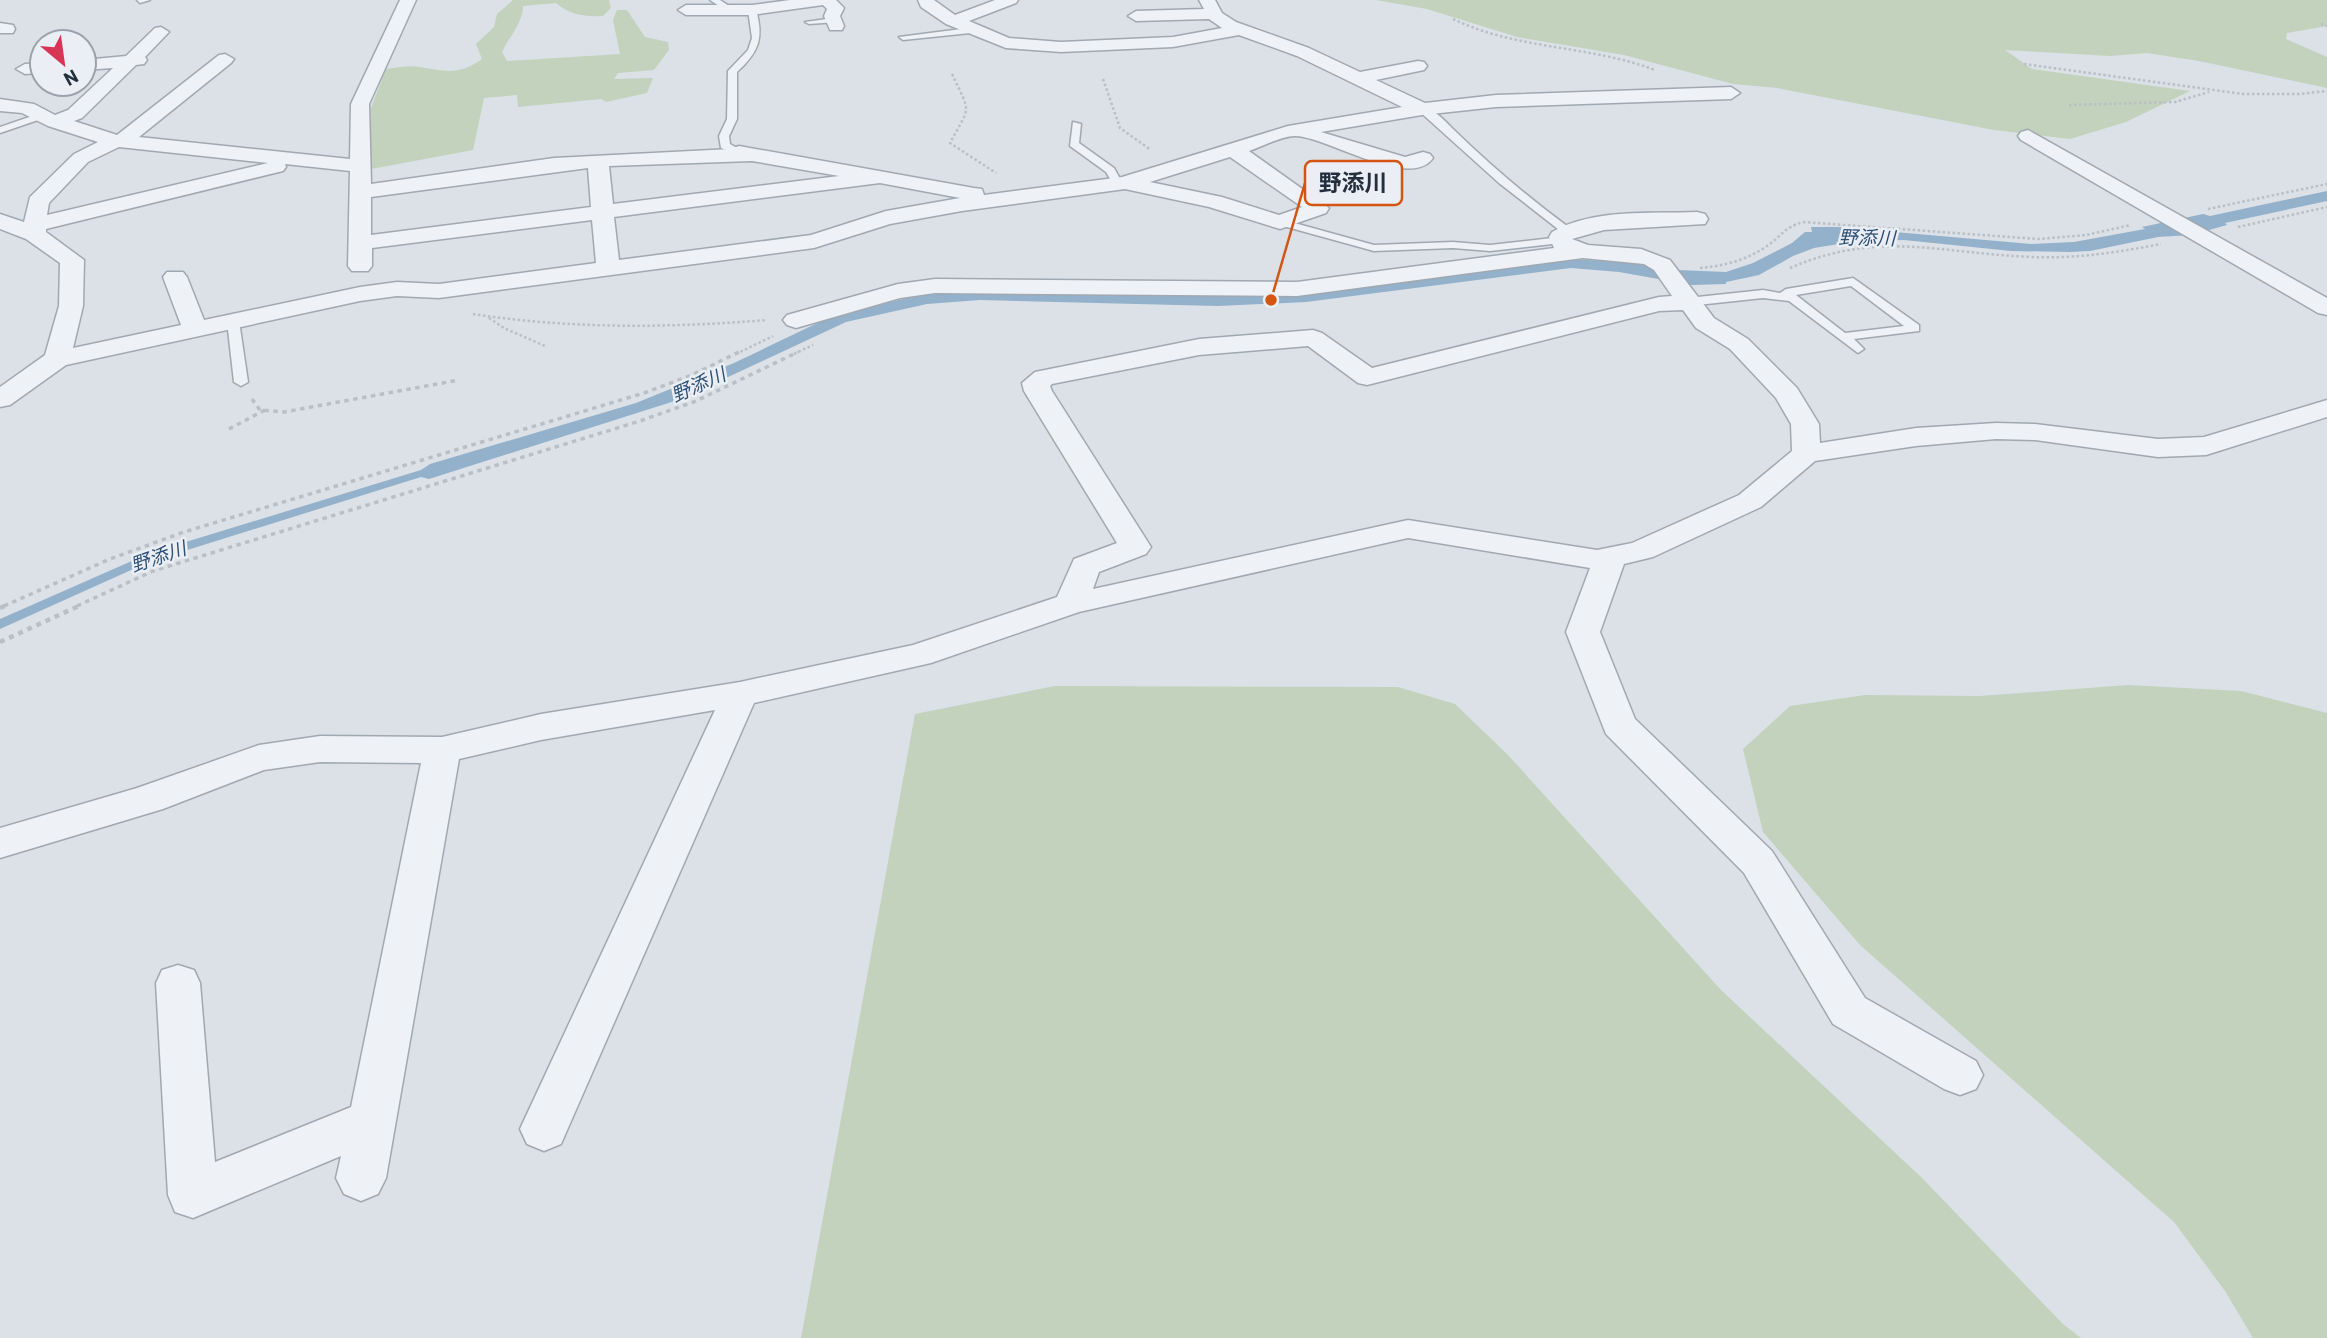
<svg xmlns="http://www.w3.org/2000/svg" width="2327" height="1338" viewBox="0 0 2327 1338" font-family="Barlow,'Noto Sans JP',sans-serif">
<style>
.green{fill:#c2d2bc}
.water{fill:#93b1cb}
.lines{fill:none;stroke-linecap:round;stroke-linejoin:round}
.service-casing{stroke:#a0a8b1;stroke-width:3}
.minor-casing{stroke:#a0a8b1;stroke-width:3}
.path-far2{stroke:#b9bfc5;stroke-width:2.5;stroke-dasharray:2.5 2.5;stroke-linecap:butt}
.path-far1{stroke:#b9bfc5;stroke-width:3.5;stroke-dasharray:4.5 4.5;stroke-linecap:butt}
.path{stroke:#b9bfc5;stroke-width:4.5;stroke-dasharray:5 5;stroke-linecap:butt}
.service{fill:#eef1f5;fill-rule:evenodd}
.minor{fill:#eef1f5;fill-rule:evenodd}
.labels{text-anchor:middle;dominant-baseline:central;stroke-width:5;stroke-linejoin:round;paint-order:stroke}
.far-water-label{font-size:19px;font-style:italic;fill:#2c5075;stroke:#ebeff5}
.leader{fill:none;stroke:#d45511;stroke-width:2.5}
.callout-dot{fill:#d45511;stroke:#ebeff5;stroke-width:2.5}
.callout{fill:#ebeff5;stroke:#d45511;stroke-width:2.5}
.callout-label{font-size:23px;text-anchor:middle;font-weight:bold;fill:#242f3e}
</style>
<rect width="100%" height="100%" fill="#dbe1e7"/>
<g class="green">
<path d="M 513,0 L 609,0 L 611,8 L 603,16 C 585,17 570,15 556,3 L 523,6 C 523,23 509,37 502,52 L 507,61 L 620,54 L 613,20 L 617,10 L 627,10 L 645,37 L 668,42 L 669,50 L 654,70 L 618,73 L 614,79 L 653,78 L 647,93 L 606,102 L 601,99 L 518,107 L 517,95 L 484,98 L 473,150 L 371,169 L 371,108 L 386,69 C 396,68 408,65 419,67 C 446,71 458,76 482,59 L 476,44 L 494,27 L 497,14 Z"/>
<polygon points="1376,0 2327,0 2327,26 2287,33 2286,39 2327,57 2327,88 2199,61 2147,53 2110,56 2005,50 2032,69 2190,91 2126,122 2070,139 1994,130 1777,88 1733,84 1624,55 1517,37 1427,9"/>
<polygon points="2128,685 2241,691 2327,713 2327,1338 2253,1338 2225,1291 2174,1222 1860,945 1763,832 1743,749 1790,706 1865,695 1980,696"/>
<polygon points="1055,686 1398,687 1455,704 1508,755 1721,990 1921,1177 2063,1324 2081,1338 801,1338 915,714"/>
</g>
<polygon class="water" points="2327,191 2327,201 2225,223 2227,225 2191,235 2158,237 2090,251 2070,252 2011,251 1904,240 1857,241 1814,248 1793,256 1759,275 1726,282 1726,284 1692,285 1619,272 1571,268 1306,302 1218,306 980,300 927,304 846,322 681,399 429,479 421,477 149,562 0,629 0,619 150,553 421,470 430,464 636,403 734,363 830,317 915,296 973,291 1270,295 1565,259 1608,261 1610,259 1678,270 1726,272 1753,263 1792,243 1805,232 1812,232 1811,227 1838,227 2031,244 2074,242 2145,229 2142,227 2203,214 2210,216"/>
<g class="lines">
<defs>
<g id="service">
<polygon points="137,0 150,0 140,3"/>
<polygon points="710,0 720,0 735,10 728,12"/>
<path d="M 752,8 L 756,10 C 764,38 759,52 737,72 L 737,119 L 729,136 L 730,144 L 744,152 L 739,155 L 721,148 L 719,136 L 727,119 L 728,71 L 748,50 L 752,38 L 748,10 Z"/>
<polygon points="834,18 837,22 809,24 805,22"/>
<polygon points="977,27 980,32 903,40 899,37"/>
<path d="M 1419,107 C 1432,106 1445,121 1454,130 C 1491,166 1529,198 1571,229 L 1571,233 L 1563,233 L 1499,183 L 1419,111 Z"/>
<polygon points="41,113 44,114 44,118 0,133 0,127"/>
<polygon points="1073,122 1081,124 1079,143 1114,168 1123,184 1122,186 1114,186 1106,172 1070,146"/>
<polygon points="1280,219 1374,245 1453,242 1490,245 1561,237 1567,240 1561,243 1490,251 1453,248 1374,251 1276,224 1276,220"/>
<path d="M 1853,278 L 1919,325 L 1919,331 L 1854,339 L 1864,349 L 1858,353 L 1789,301 L 1763,298 L 1688,306 L 1682,302 L 1688,298 L 1763,290 L 1780,293 L 1786,289 ZM 1851,286 L 1904,326 L 1845,333 L 1796,295 Z"/>
<polygon points="233,317 239,321 248,382 241,386 234,382 227,321"/>
</g>
<g id="minor">
<path d="M 400,0 L 416,0 L 369,104 L 371,184 L 554,158 L 731,149 L 739,146 L 974,188 L 982,189 L 984,195 L 1122,177 L 1288,126 L 1402,107 L 1297,56 L 1239,35 L 1173,47 L 1061,52 L 1006,48 L 946,24 L 921,7 L 918,0 L 934,0 L 955,15 L 995,0 L 1018,0 L 1016,3 L 969,21 L 1009,38 L 1061,42 L 1173,37 L 1222,28 L 1209,19 L 1136,21 L 1128,16 L 1136,11 L 1204,9 L 1199,0 L 1215,0 L 1222,13 L 1236,22 L 1309,48 L 1360,72 L 1418,61 L 1424,62 L 1427,66 L 1424,70 L 1376,80 L 1425,103 L 1496,95 L 1731,87 L 1740,93 L 1731,99 L 1496,107 L 1422,115 L 1321,132 L 1405,157 L 1423,152 L 1430,154 L 1433,158 C 1410,191 1326,136 1295,136 C 1281,136 1262,147 1249,151 L 1329,208 L 1326,213 L 1280,229 L 1209,207 L 1125,189 L 962,211 L 890,224 L 814,248 L 439,298 L 397,296 L 360,301 L 66,365 L 10,405 L 0,407 L 0,387 L 45,355 L 59,306 L 60,263 L 26,239 L 0,229 L 0,214 L 24,222 L 30,197 L 74,154 L 98,142 L 48,126 L 22,113 L 0,111 L 0,99 L 34,104 L 55,115 L 68,110 L 113,68 L 84,70 L 84,60 L 126,56 L 155,28 L 161,27 L 169,32 L 145,57 L 147,60 L 144,64 L 136,65 L 82,118 L 74,121 L 117,135 L 219,55 L 225,54 L 234,59 L 231,63 L 139,137 L 350,159 L 351,104 ZM 119,147 L 268,163 L 47,215 L 49,203 L 88,162 ZM 1230,157 L 1302,207 L 1279,215 L 1222,197 L 1150,182 ZM 752,161 L 839,176 L 613,204 L 609,166 ZM 285,164 L 350,171 L 348,266 L 352,271 L 368,271 L 372,266 L 372,248 L 592,220 L 596,263 L 439,284 L 397,282 L 360,287 L 204,320 L 187,277 L 183,272 L 167,272 L 163,277 L 181,325 L 73,348 L 83,306 L 84,260 L 46,232 L 46,229 L 283,171 L 286,167 ZM 588,168 L 591,207 L 371,235 L 371,197 ZM 880,183 L 960,198 L 886,211 L 811,235 L 619,260 L 614,217 Z"/>
<polygon points="790,0 836,0 844,8 840,16 844,26 842,30 830,30 824,16 827,9 823,5 752,15 686,15 678,10 686,5 752,5"/>
<polygon points="0,23 13,25 15,29 13,33 0,33"/>
<polygon points="42,63 42,73 25,74 16,69 25,64"/>
<polygon points="2028,130 2327,298 2327,315 2318,313 2021,140 2018,136 2021,132"/>
<path d="M 1697,212 L 1705,214 L 1708,219 L 1705,224 L 1604,230 L 1572,239 L 1588,245 L 1641,249 L 1670,260 L 1714,318 L 1748,339 L 1797,388 L 1819,424 L 1820,443 L 1916,428 L 1996,423 L 2035,424 L 2158,439 L 2204,437 L 2327,400 L 2327,417 L 2206,455 L 2158,457 L 2035,440 L 1996,439 L 1916,446 L 1815,461 L 1761,507 L 1653,557 L 1624,564 L 1600,632 L 1635,719 L 1772,851 L 1865,998 L 1976,1061 L 1983,1075 L 1976,1089 L 1960,1095 L 1944,1089 L 1833,1024 L 1744,873 L 1606,734 L 1566,632 L 1590,568 L 1408,538 L 1079,612 L 931,663 L 754,703 L 561,1144 L 544,1151 L 527,1144 L 520,1129 L 715,710 L 541,740 L 459,759 L 386,1178 L 378,1194 L 361,1201 L 344,1194 L 336,1178 L 341,1156 L 193,1218 L 175,1212 L 168,1195 L 156,983 L 162,970 L 178,965 L 194,970 L 200,983 L 215,1162 L 351,1107 L 421,763 L 320,762 L 264,770 L 163,809 L 0,858 L 0,828 L 137,788 L 259,745 L 320,736 L 442,737 L 541,714 L 740,682 L 913,645 L 1057,597 L 1074,559 L 1117,543 L 1024,391 L 1022,383 L 1035,372 L 1199,339 L 1313,330 L 1322,333 L 1372,368 L 1659,297 L 1672,296 L 1654,270 L 1644,264 L 1583,258 L 1297,296 L 935,293 L 900,298 L 796,328 L 787,325 L 783,320 L 787,315 L 898,284 L 935,279 L 1297,282 L 1554,248 L 1549,237 L 1552,232 C 1594,208 1650,214 1697,212 ZM 1683,310 L 1696,328 L 1730,349 L 1776,398 L 1791,424 L 1792,451 L 1739,495 L 1632,543 L 1597,550 L 1408,520 L 1093,589 L 1099,572 L 1146,554 L 1151,547 L 1052,391 L 1050,386 L 1052,384 L 1199,355 L 1308,346 L 1358,383 L 1367,385 L 1659,311 Z"/>
</g>
</defs>
<use href="#service" class="service-casing"/>
<use href="#minor" class="minor-casing"/>
<g class="path-far2">
<path d="M 1453,19 C 1517,50 1589,45 1655,70"/>
<polyline points="2321,24 2327,26"/>
<polyline points="2024,64 2243,94 2299,94 2327,91"/>
<path d="M 952,74 C 971,115 971,104 950,143 L 996,173"/>
<polyline points="1103,79 1120,128 1151,150"/>
<polyline points="2069,105 2175,102 2209,92"/>
<polyline points="2208,209 2327,184"/>
<polyline points="2238,227 2327,207"/>
<path d="M 1700,268 C 1724,266 1747,260 1767,246 C 1783,235 1783,228 1803,222 L 2038,239 L 2086,235 L 2131,225"/>
<path d="M 1790,268 C 1880,229 1941,254 2033,257 C 2076,259 2119,252 2161,244"/>
<path d="M 473,314 C 571,329 668,328 767,320"/>
<polyline points="489,318 504,328 545,346"/>
<polyline points="736,354 773,336"/>
<polyline points="794,354 813,345"/>
</g>
<g class="path-far1">
<polyline points="252,399 260,410 284,412 459,380"/>
<polyline points="229,429 265,410"/>
<polyline points="4,606 110,559 184,532 644,393 692,375 739,352"/>
<polyline points="77,606 153,571 640,421 696,401 798,352"/>
</g>
<g class="path">
<polyline points="0,608 8,605"/>
<polyline points="0,642 81,605"/>
</g>
<use href="#service" class="service"/>
<use href="#minor" class="minor"/>
</g>
<g class="labels">
<g class="far-water-label">
<text transform="translate(1867 237) rotate(1)">野添川</text>
<text transform="translate(698 384) rotate(-24)">野添川</text>
<text transform="translate(158 556) rotate(-19)">野添川</text>
</g>
</g>
<path class="leader" d="M1271 300L1305 183"/>
<circle class="callout-dot" cx="1271" cy="300" r="7"/>
<rect class="callout" x="1305" y="161" width="97" height="44" rx="7"/>
<g class="callout-label">
<text x="1353" y="191">野添川</text>
</g>
<g transform="translate(63 63) rotate(151)"><circle r="33" fill="#ebeff5" stroke="#9ba2ac" stroke-width="2"/>
<path d="M0-5L12 26L0 18L-12 26Z" fill="#d83556"/>
<text y="-10" font-size="19" font-weight="bold" text-anchor="middle" fill="#242f3e">N</text>
</g>
</svg>
